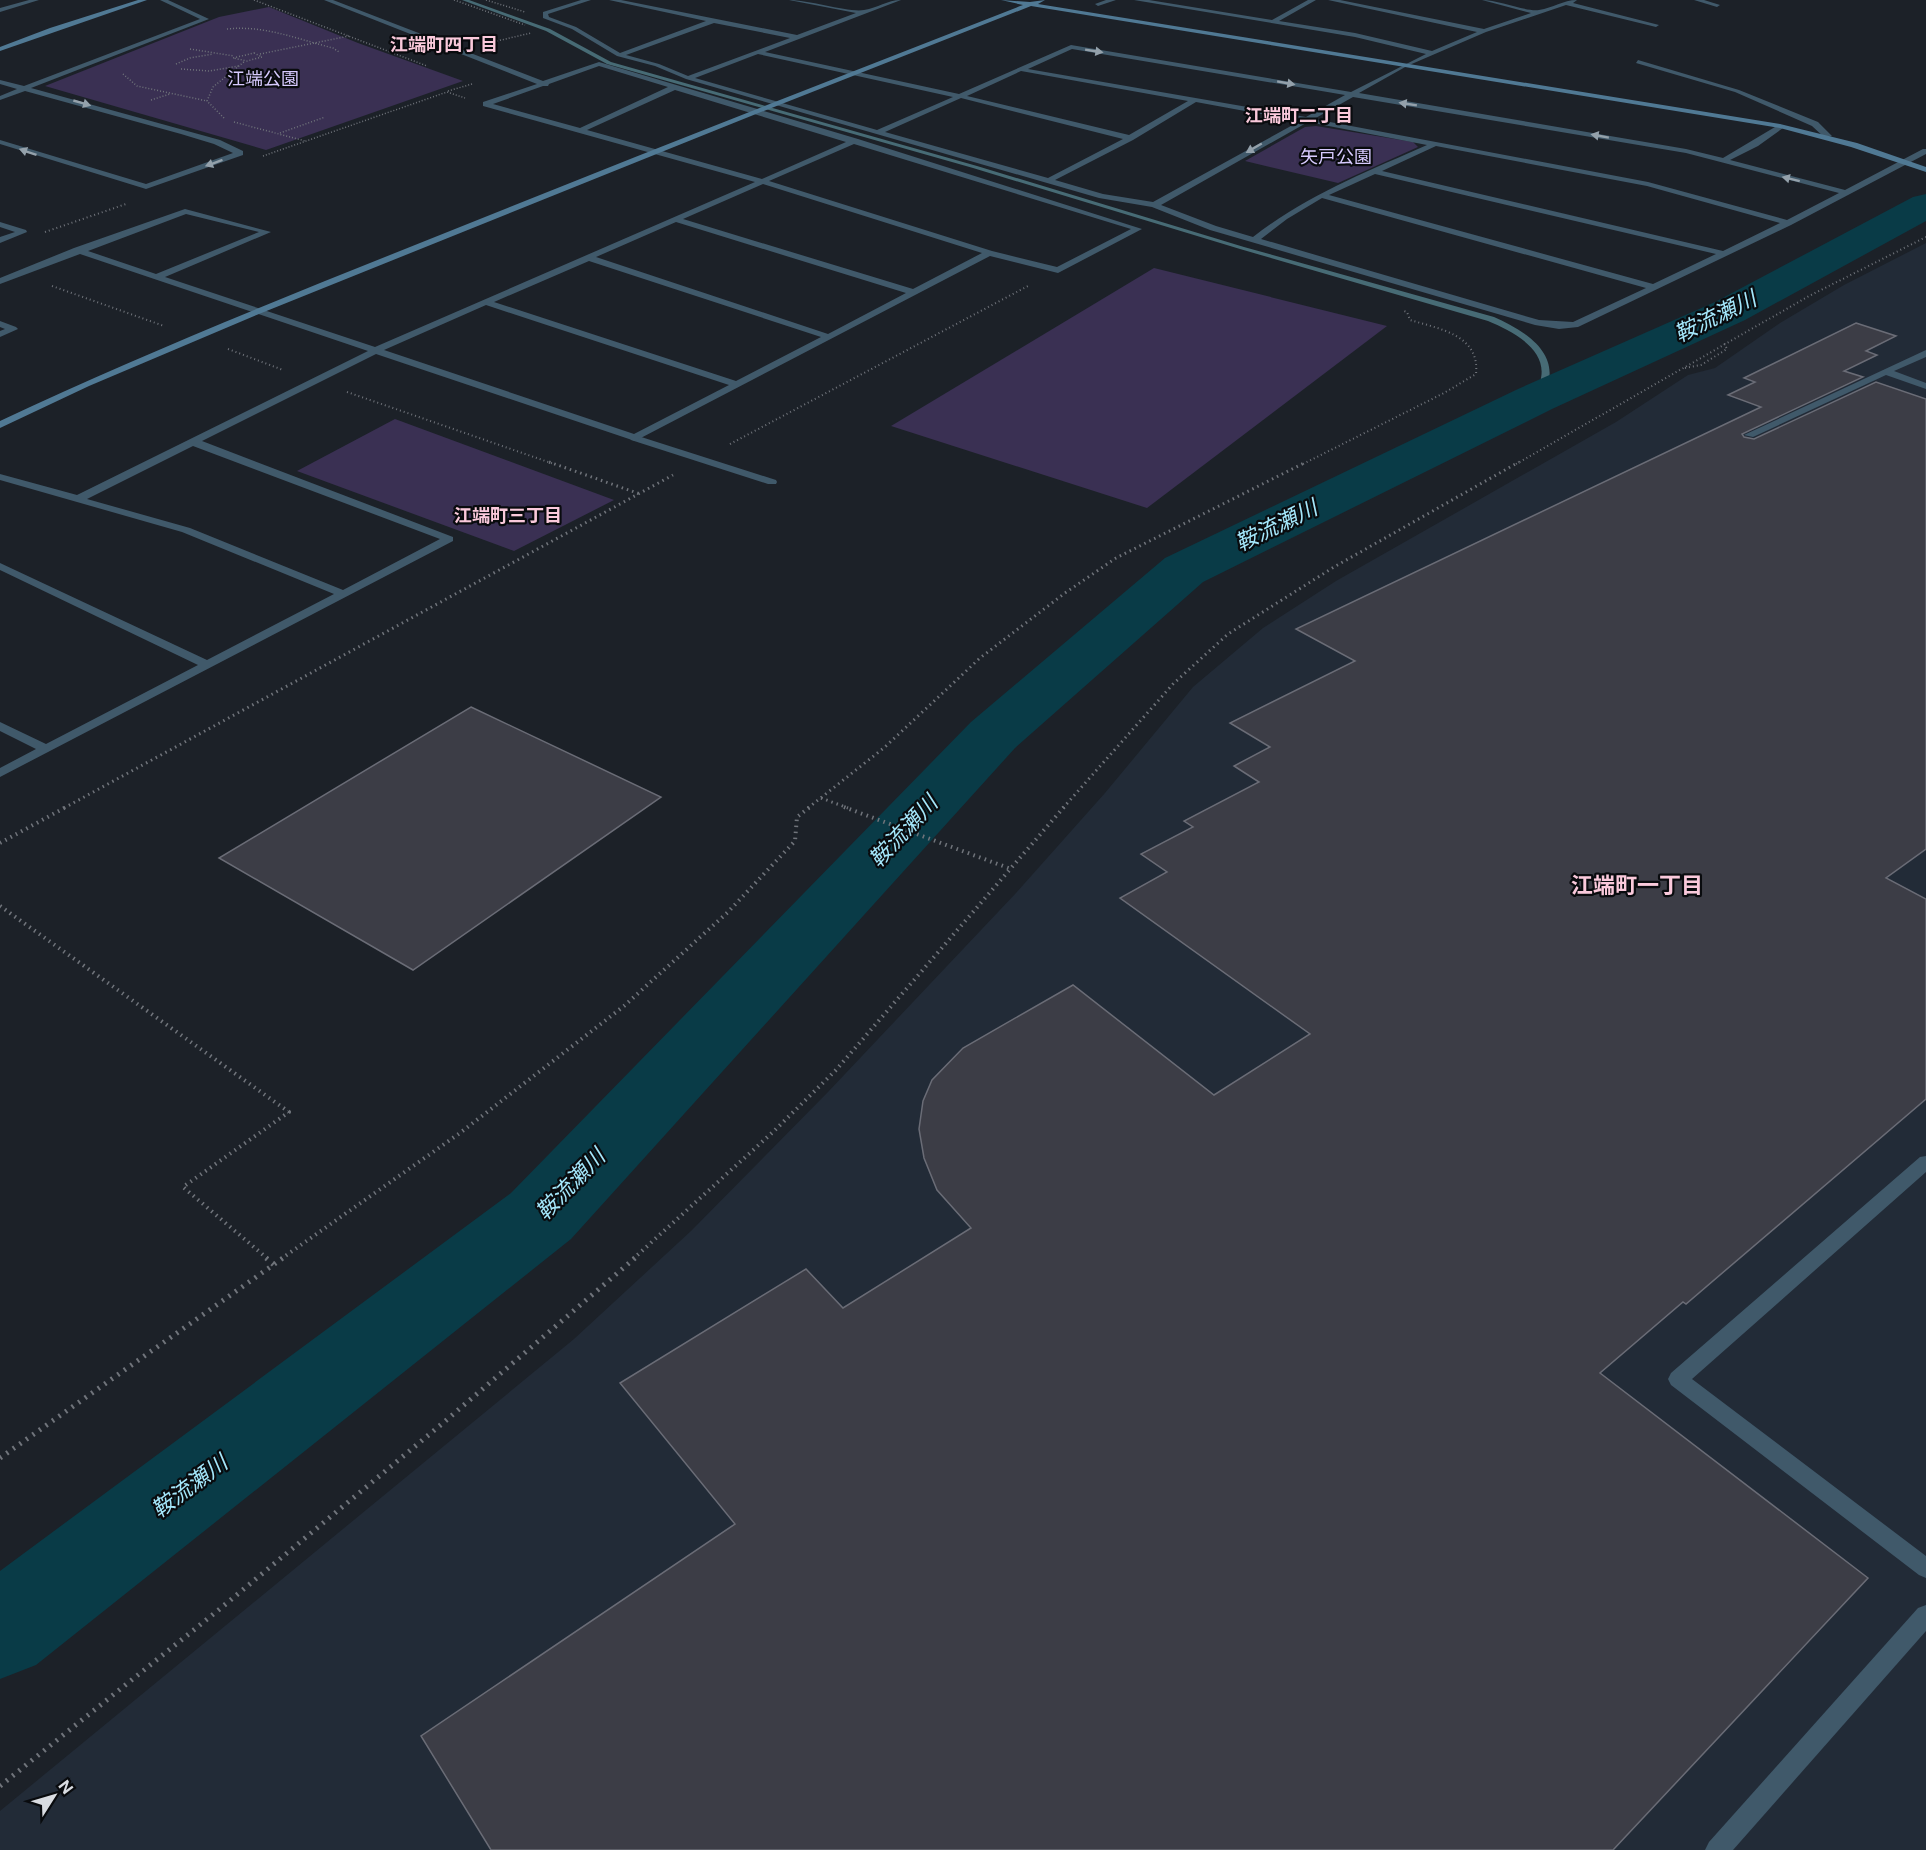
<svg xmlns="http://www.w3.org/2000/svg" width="1926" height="1850" viewBox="0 0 1926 1850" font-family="'Public Sans','Noto Sans JP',sans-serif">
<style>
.built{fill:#222b37}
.green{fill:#3a3053}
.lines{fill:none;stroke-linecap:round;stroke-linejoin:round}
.stream{fill:#476b75;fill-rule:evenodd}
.river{fill:#093b47;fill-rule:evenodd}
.building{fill:#3c3d46;stroke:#6a6c76;stroke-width:1.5}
.path-far4{stroke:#70747b;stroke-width:1.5;stroke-dasharray:1 2;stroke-linecap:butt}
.path-far3{stroke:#70747b;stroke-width:2;stroke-dasharray:1 3;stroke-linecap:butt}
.path-far2{stroke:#70747b;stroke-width:3;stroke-dasharray:1.5 4;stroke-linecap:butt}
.path-far1{stroke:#70747b;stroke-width:4;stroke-dasharray:1.5 4.5;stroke-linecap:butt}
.path{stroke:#70747b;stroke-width:5;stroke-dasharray:2 6;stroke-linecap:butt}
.lane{fill:#40596a;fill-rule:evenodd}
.street{fill:#40596a;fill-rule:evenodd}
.secondary{fill:#507994;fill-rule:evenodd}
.oneway{fill:#94a1ab}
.labels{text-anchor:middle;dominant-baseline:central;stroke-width:4.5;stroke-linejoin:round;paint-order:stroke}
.far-neighbourhood-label{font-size:18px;font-weight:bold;fill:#fac9db;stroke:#090b0e}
.far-park-label{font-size:18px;fill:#d7cafe;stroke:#090b0e}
.water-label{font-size:22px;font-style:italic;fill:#a4e7fb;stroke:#090b0e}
.neighbourhood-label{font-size:22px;font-weight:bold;fill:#fac9db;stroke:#090b0e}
</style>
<rect width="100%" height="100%" fill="#1c2128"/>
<polygon class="built" points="1926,243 1926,1850 0,1850 0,1811 574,1339 691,1231 828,1092 1016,893 1105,793 1193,687 1263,628 1336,581 1616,422 1688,375 1715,368 1780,323 1844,285"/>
<g class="green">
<polygon points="269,7 358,43 463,81 266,150 45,86 219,17"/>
<polygon points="1316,126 1413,142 1418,147 1338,183 1245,161 1305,127"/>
<polygon points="1154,268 1387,326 1147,508 891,426"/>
<polygon points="395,419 614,500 514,551 297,471"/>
</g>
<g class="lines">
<path class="stream" d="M 462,0 L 469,0 L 550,29 L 611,62 L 977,166 L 1244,247 L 1494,317 C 1518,328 1555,347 1549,380 C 1547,387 1542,394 1538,401 L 1532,401 L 1531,399 C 1534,394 1539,388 1540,382 C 1550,350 1512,331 1488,321 L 1240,249 L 973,168 L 607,64 L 546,31 Z"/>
<polygon class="river" points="1926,194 1926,221 1745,320 1552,409 1203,582 1015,748 571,1239 36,1665 0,1679 0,1571 511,1193 971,722 1165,558 1518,389 1715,302 1913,197"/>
</g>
<g class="building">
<polygon points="1856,323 1896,336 1866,351 1877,355 1844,371 1863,377 1742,434 1744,437 1754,439 1876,382 1926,399 1926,849 1886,878 1926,899 1926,1099 1686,1304 1683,1302 1600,1373 1868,1578 1613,1850 491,1850 421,1736 735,1524 620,1383 806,1269 843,1308 971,1228 937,1190 924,1158 919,1129 923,1101 932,1080 963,1048 1073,985 1214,1095 1310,1034 1120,898 1167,872 1141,854 1193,827 1184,821 1259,782 1234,766 1270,747 1230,723 1355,661 1296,629 1761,407 1728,395 1755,382 1744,378"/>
<polygon points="471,707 661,797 413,970 219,858"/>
</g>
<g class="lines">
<g class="path-far4">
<polyline points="254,0 427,66"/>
<polyline points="454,0 525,25"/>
<polyline points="486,0 525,12"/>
<path d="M 227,29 C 264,25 297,39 333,48 L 339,52"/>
<polyline points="497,41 531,33"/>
<polyline points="190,49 234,56"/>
<polygon points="254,53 262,57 247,61 233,58"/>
<polyline points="260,54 349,36"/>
<polyline points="176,64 190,58 213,54"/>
<polyline points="181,69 209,71 239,66"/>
<polyline points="123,74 137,86 207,101"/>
<polyline points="448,91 472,84"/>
<polyline points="151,100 170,94"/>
<polyline points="224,118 207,101 213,87 245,61"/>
<polyline points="234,122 305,141"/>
<polyline points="280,133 325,117"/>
<polyline points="263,156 447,92 465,98"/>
</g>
<g class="path-far3">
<polyline points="45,232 126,204"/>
<polyline points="52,286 164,326"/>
<polyline points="228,349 283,370"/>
<polyline points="1685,368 1701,365 1727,349 1724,343"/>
<polyline points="347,392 554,464"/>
<polyline points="730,444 1028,286"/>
<path d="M 1303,464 L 1444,393 L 1476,374 C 1480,335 1440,329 1410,320 L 1407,312 L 1404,311"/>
<polyline points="1516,464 1809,296 1926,237"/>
</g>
<g class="path-far2">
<polyline points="549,462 640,494"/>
<polyline points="821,798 848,808"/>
<polyline points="64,808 673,475"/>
<polyline points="808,808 885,747 980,658 1065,593 1116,558 1306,462"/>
<polyline points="1063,808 1173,684 1228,634 1334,567 1519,462"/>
</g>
<g class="path-far1">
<polyline points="844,807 1011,869"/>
<polyline points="0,843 66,807"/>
<polyline points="0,906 289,1112 183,1187 268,1259"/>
<polyline points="281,1259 460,1133 624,1006 728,912 795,841 797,817 810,807"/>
<polyline points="633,1259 773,1132 836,1070 1064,807"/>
</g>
<g class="path">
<polyline points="266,1258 274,1265"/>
<polyline points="0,1458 283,1258"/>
<polyline points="0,1786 221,1608 443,1423 635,1258"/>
</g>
<g class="lane">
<polygon points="1926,350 1926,357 1894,371 1926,383 1926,389 1886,375 1753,437 1744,435"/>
<polygon points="635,435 776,480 777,482 776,484 768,484 631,440 630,438"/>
<polygon points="1926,1156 1926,1172 1692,1379 1926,1556 1926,1578 1919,1575 1671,1385 1668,1379 1671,1373 1920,1157"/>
<polygon points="1926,1605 1926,1631 1733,1850 1705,1850 1709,1842 1918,1608"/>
</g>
<g class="street">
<polygon points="29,0 39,0 0,12 0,8"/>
<polygon points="160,0 168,0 209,19 31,88 220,140 243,151 243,155 146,189 0,144 0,140 146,184 233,153 214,144 181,134 25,91 0,100 0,96 17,89 0,84 0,80 24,86 200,19"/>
<path d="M 324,0 L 333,0 L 543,81 L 599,62 L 858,139 L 1142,229 L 1058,273 L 990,256 L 635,441 L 376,354 L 202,441 L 453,537 L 453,541 L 0,777 L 0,768 L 36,749 L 0,731 L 0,722 L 46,744 L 198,665 L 0,570 L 0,563 L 207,660 L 334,594 L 182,532 L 0,480 L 0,474 L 77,495 L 368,351 L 80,254 L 0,284 L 0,278 L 74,248 L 185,209 L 271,232 L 165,277 L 375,347 L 755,182 L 483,106 L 483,102 L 537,84 ZM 599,66 L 668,87 L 580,128 L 493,104 L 543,86 L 548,86 L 549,84 ZM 675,90 L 846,142 L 762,179 L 587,130 ZM 854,144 L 1131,229 L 1057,267 L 992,251 L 769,181 ZM 763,184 L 982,253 L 913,289 L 683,219 ZM 186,214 L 259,232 L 156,274 L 88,251 ZM 676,222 L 906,293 L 828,334 L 596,257 ZM 589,261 L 821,337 L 736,381 L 494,302 ZM 486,305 L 729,385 L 634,434 L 384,350 ZM 193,446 L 440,539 L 343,590 L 190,528 L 87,499 Z"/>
<path d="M 581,0 L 591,0 L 548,14 L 549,17 L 576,27 L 620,53 L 706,21 L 609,0 L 621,0 L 797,35 L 856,13 L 789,0 C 810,0 850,13 864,10 C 878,8 887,0 901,0 L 765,52 L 959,94 L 1071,45 L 1351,92 L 1426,54 L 1355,37 L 1134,0 L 1149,0 L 1272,20 L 1308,0 L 1316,0 L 1279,21 L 1355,33 L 1432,51 L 1477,32 L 1328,0 L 1340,0 L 1484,29 L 1531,13 L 1482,0 C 1499,0 1526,12 1539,10 C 1553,8 1563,0 1577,0 L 1573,3 L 1659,25 L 1656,27 L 1566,5 L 1486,32 L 1407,66 L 1359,93 L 1686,149 L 1723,158 L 1780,124 L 1783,128 L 1758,146 L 1730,160 L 1845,190 L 1923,149 L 1926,149 L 1926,154 L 1791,225 L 1578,327 L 1559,329 L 1535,325 L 1210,230 L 1152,207 L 1099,198 L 686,79 L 655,66 L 617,56 L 572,29 L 543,18 L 543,12 ZM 714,23 L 790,38 L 688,76 L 659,64 L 626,55 ZM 1072,49 L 1345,95 L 1306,117 L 1028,69 ZM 758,54 L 953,97 L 877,130 L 695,78 ZM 1021,71 L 1188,101 L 1129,135 L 967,96 ZM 1353,97 L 1686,153 L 1839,193 L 1787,220 L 1648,182 L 1314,119 ZM 961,98 L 1123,139 L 1048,178 L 885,132 ZM 1196,102 L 1300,121 L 1153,202 L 1103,194 L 1055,180 L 1133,140 ZM 1308,122 L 1427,145 C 1366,172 1307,195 1253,237 L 1216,226 L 1161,205 ZM 1436,146 L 1647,186 L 1780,223 L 1723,251 L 1382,171 ZM 1375,174 L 1716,254 L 1653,284 L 1329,195 ZM 1322,198 L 1646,288 L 1573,322 L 1539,320 L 1261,239 L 1287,219 Z"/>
<polygon points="1106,0 1116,0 1098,6 1095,4"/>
<polygon points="1694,0 1704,0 1720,5 1717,7"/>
<polygon points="1638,60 1739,90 1818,122 1832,136 1825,138 1812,126 1735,92 1636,63"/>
<polygon points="0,222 26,230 27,232 0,243 0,237 15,232 0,227"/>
<polygon points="0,321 16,327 18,329 0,337 0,331 5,329 0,327"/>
</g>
<g class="secondary">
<polygon points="138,0 147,0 0,51 0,47 50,28"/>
<path d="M 1001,0 L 1030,2 L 1045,0 L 1038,4 L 1780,124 L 1857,143 L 1926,167 L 1926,172 L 1851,147 L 1780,128 L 1031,6 L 756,114 L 259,314 L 89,386 L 0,428 L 0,421 C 146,352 295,293 445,233 C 637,156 830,80 1023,5 Z"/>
</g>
</g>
<defs><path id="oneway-solid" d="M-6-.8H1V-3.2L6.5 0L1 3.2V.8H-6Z" transform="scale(1.5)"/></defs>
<g class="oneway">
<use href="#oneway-solid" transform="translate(1094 51) rotate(9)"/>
<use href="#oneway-solid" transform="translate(1286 83) rotate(10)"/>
<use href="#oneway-solid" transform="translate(82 103) rotate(16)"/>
<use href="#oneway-solid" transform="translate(1408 104) rotate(-171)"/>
<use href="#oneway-solid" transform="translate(1600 136) rotate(-170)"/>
<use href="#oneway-solid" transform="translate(1254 148) rotate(150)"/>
<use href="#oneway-solid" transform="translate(28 152) rotate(-161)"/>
<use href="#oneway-solid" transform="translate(214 163) rotate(160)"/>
<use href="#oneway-solid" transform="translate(1791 179) rotate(-166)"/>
</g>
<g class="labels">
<g class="far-neighbourhood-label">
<text x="444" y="44">江端町四丁目</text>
<text x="1299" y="115">江端町二丁目</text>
<text x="508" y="515">江端町三丁目</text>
</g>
<g class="far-park-label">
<text x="263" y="78">江端公園</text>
<text x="1336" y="156">矢戸公園</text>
</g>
<g class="water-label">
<text transform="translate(1715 316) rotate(-26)">鞍流瀬川</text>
<text transform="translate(1276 525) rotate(-26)">鞍流瀬川</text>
<text transform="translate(903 831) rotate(-47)">鞍流瀬川</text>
<text transform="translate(570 1184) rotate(-46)">鞍流瀬川</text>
<text transform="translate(189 1486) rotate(-37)">鞍流瀬川</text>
</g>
<g class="neighbourhood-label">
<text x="1637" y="885">江端町一丁目</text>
</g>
</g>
<g transform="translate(54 1796) rotate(53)" stroke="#090b0e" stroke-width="4.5" paint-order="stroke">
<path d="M0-4.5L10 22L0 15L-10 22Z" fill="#d9dce1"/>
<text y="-9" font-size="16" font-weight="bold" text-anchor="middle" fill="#d9dce1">N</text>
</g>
</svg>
